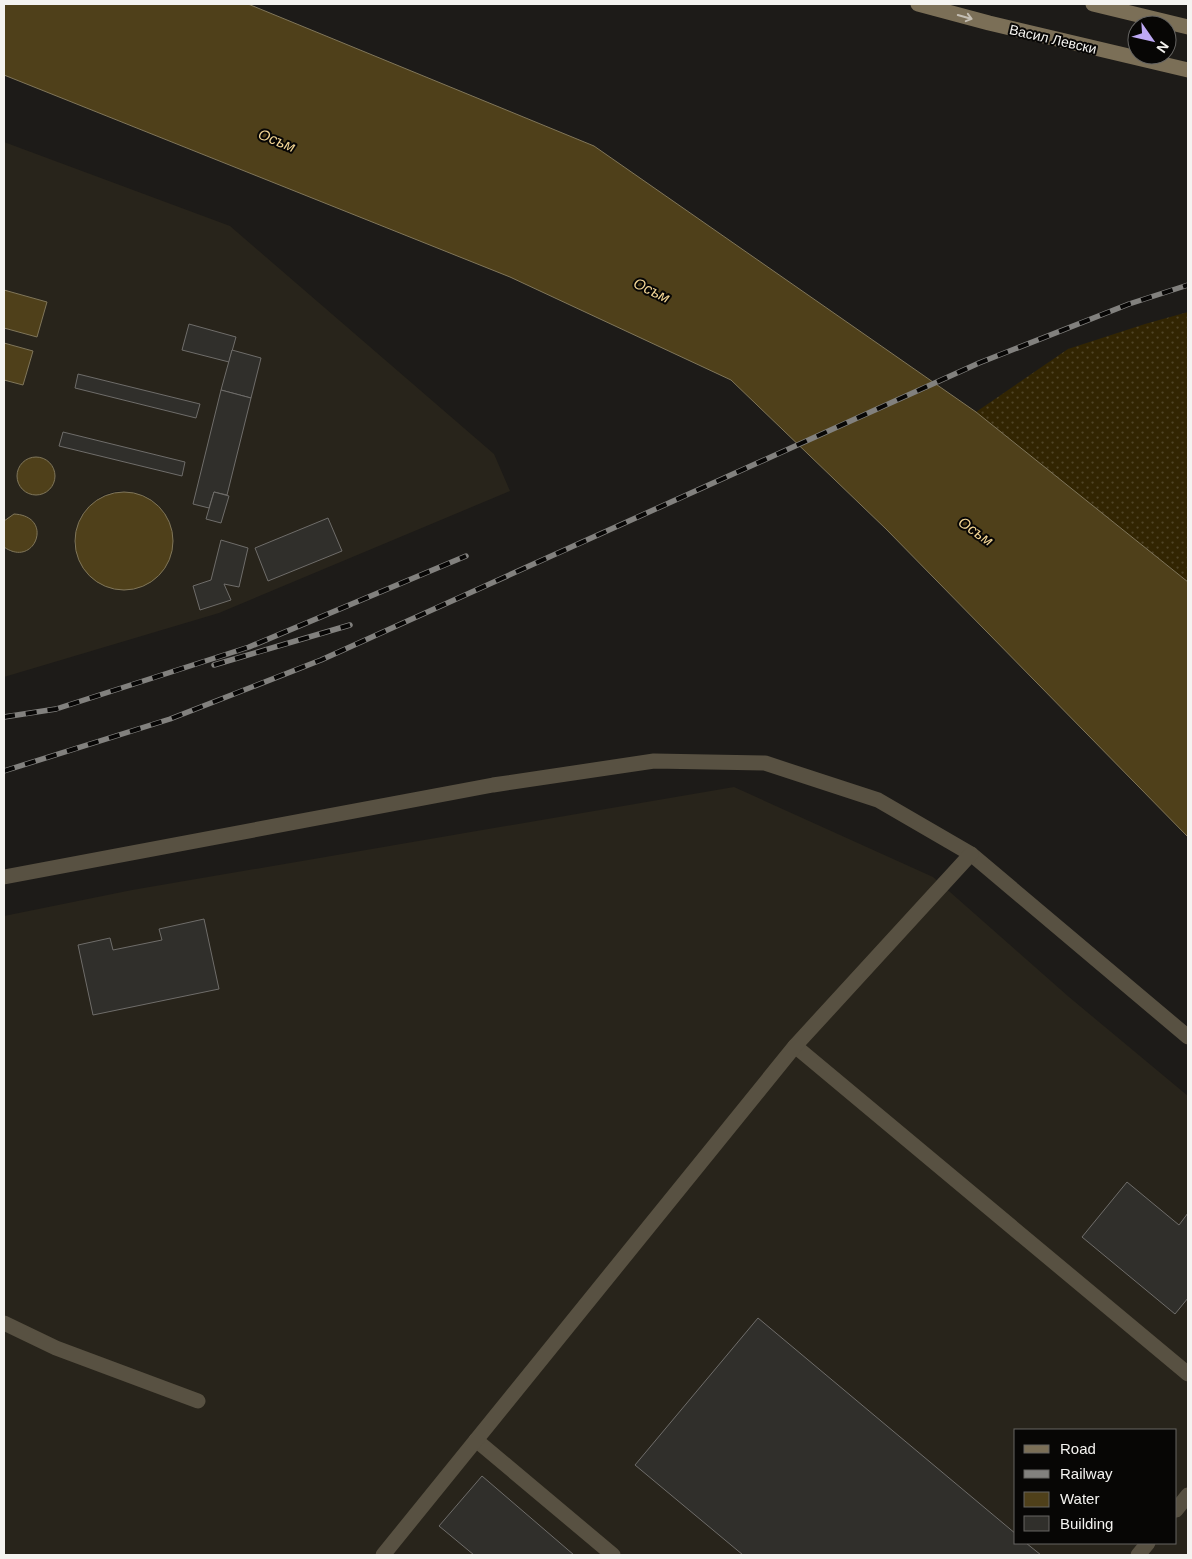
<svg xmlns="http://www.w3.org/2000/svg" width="1192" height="1559" viewBox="0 0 1192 1559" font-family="Arial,sans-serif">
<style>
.built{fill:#28241b;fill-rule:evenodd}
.grass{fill:url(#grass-dots)}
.water{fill:#4f401a;stroke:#80765a}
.building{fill:#302f2b;stroke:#6f6d6a}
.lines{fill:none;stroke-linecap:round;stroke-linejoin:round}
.minor{stroke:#585142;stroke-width:15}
.secondary{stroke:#7b6f57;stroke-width:15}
.rail-casing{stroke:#82817e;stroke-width:5.5}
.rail{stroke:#070605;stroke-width:4;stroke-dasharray:11;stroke-linecap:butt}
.oneway{stroke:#c4beb3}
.labels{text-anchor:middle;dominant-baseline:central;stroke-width:4;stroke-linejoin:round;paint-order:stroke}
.street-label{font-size:14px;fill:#f4f3f0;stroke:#070605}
.water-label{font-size:15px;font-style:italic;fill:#f3d696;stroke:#070605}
</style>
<defs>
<pattern id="grass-dots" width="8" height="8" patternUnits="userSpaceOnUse" patternTransform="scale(1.25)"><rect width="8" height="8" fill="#322502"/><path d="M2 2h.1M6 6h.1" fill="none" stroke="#504527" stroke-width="1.8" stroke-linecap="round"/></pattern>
</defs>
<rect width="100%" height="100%" fill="#1d1b18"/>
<g class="built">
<path d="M 4,142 L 230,226 L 494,454 L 510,491 L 219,613 L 4,677 L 4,547 L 11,552 L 7,518 L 4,521 L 4,380 L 23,385 L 33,351 L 4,343 L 4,328 L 37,337 L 47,302 L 4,290 ZM 78,374 L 200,404 L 196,418 L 75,388 ZM 63,432 L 185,462 L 182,476 L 60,446 ZM 117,491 L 144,495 L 156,503 L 165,513 L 166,566 L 158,577 L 146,585 L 78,559 L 74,544 L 76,529 L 81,515 L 91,504 L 103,495 Z"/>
<path d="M 734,787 L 933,877 L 1069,997 L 1188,1096 L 1188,1555 L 4,1555 L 4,916 L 132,890 ZM 1016,1430 L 1176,1430 L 1176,1543 L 1016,1543 Z"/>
</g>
<polygon class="grass" points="1188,312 1188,582 976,412 1068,349 1145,324"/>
<g class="water">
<polygon points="4,4 248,4 594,146 976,412 1188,582 1188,837 886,529 731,380 510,277 4,75"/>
<polygon points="4,290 47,302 37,337 4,328"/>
<polygon points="4,343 33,351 23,385 4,380"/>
<circle cx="36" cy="476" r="19"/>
<circle cx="124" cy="541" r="49"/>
<path d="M 14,514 C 55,516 35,569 4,547 L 4,521 Z"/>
</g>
<g class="building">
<polygon points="189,324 236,337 229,362 182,350"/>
<polygon points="232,350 261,358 251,398 221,390"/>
<polygon points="78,374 200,404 196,418 75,388"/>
<polygon points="221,390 251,398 227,495 214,492 209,508 193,504"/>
<polygon points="63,432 185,462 182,476 59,446"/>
<polygon points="214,492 229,496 221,523 206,519"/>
<polygon points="328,518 342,551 268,581 255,548"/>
<polygon points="221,540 248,548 239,587 224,584 231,600 200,610 193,586 211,580"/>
<polygon points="204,919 219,989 93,1015 78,945 110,938 113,950 162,940 159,929"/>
<polygon points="1127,1182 1179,1225 1188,1213 1188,1298 1175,1314 1082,1237"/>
<polygon points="758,1318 1016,1534 1016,1543 1026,1543 1041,1555 743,1555 635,1465"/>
<polygon points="482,1476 574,1555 474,1555 439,1526"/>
</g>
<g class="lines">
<g class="minor">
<polyline points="4,877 493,785 654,761 765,763 878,800 971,854 1188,1037"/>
<polyline points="795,1046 1188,1374"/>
<polyline points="4,1323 56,1348 198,1401"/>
<polyline points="476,1440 613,1555"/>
<polyline points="1176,1510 1188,1495"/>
<polyline points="383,1555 795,1046 971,854"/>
<polyline points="1138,1555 1148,1543"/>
</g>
<g class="secondary">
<polyline points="918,4 989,23 1188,70"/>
<polyline points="1093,4 1188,27"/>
</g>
<defs>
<g id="rail">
<polyline points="214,665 350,625"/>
<polyline points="4,717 56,709 249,647 466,556"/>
<polyline points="4,771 170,719 321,660 979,363 1129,304 1188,285"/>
</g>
</defs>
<use href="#rail" class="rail-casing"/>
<use href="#rail" class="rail"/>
</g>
<defs><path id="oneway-shaft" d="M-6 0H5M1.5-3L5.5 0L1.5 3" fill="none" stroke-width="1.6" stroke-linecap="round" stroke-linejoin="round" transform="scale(1.25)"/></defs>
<use class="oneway" href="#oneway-shaft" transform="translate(965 17) rotate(16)"/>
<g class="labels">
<g class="street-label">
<text transform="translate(1053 39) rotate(13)">Васил Левски</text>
</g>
<g class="water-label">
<text transform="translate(277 140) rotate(22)">Осъм</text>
<text transform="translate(652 290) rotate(26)">Осъм</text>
<text transform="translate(976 531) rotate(35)">Осъм</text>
</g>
</g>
<rect width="1192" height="1559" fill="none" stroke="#f4f3f0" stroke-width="10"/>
<rect x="1014" y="1429" width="162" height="115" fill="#070605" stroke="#666563"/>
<rect x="1024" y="1445" width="25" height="8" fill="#7b6f57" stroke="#666563"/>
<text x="1060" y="1454" font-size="15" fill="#f4f3f0">Road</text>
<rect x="1024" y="1470" width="25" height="8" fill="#82817e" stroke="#666563"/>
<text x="1060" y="1479" font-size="15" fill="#f4f3f0">Railway</text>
<rect x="1024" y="1492" width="25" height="15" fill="#4f401a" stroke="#666563"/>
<text x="1060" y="1504" font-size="15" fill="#f4f3f0">Water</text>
<rect x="1024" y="1516" width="25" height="15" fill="#302f2b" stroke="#666563"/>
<text x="1060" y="1529" font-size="15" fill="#f4f3f0">Building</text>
<g transform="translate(1152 40) rotate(124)"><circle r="24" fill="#070605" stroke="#666563"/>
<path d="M0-4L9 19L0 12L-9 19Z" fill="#bea9f5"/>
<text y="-8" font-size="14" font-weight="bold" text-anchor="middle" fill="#f4f3f0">N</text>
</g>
</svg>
